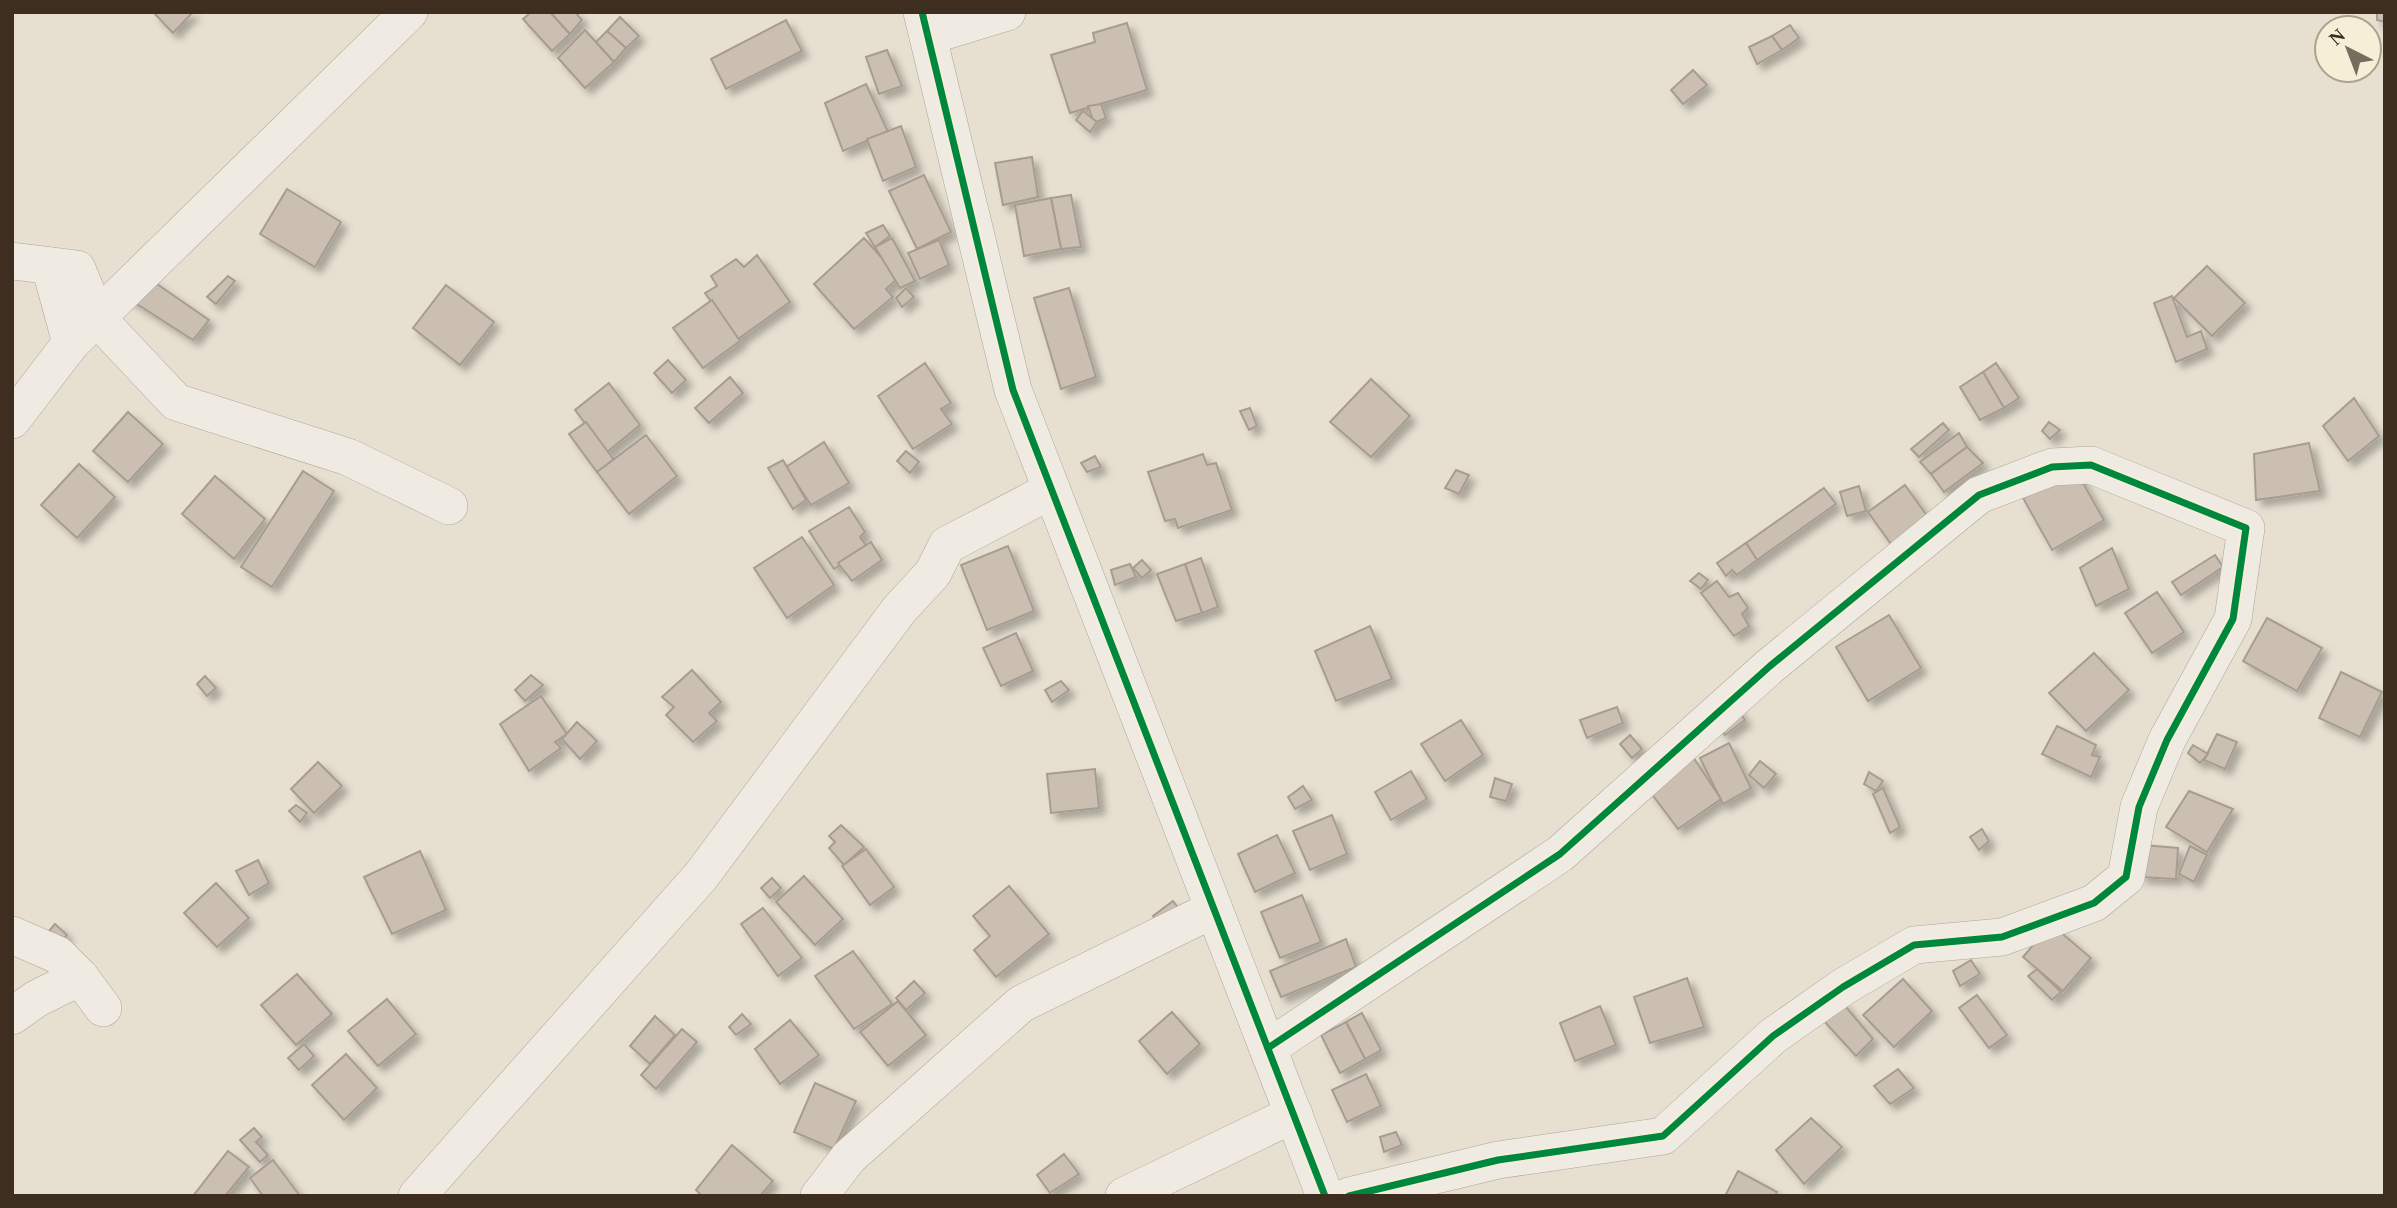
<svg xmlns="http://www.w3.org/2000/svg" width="2397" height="1208" viewBox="0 0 2397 1208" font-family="'Times New Roman',serif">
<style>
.building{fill:#cbbfb2;stroke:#a89c90;stroke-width:2;filter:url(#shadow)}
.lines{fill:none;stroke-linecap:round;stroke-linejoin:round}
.minor-casing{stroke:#ada599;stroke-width:38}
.minor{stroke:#efebe3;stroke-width:37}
.cycleway-casing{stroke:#f7eed8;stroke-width:11}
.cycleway{stroke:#00873e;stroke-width:7}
</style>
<defs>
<filter id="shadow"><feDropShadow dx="6" dy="6" stdDeviation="3.5" flood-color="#0004"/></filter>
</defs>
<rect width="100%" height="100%" fill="#e7e0d1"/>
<g class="building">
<polygon points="153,12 193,12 173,33"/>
<polygon points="531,12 550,12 570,34 552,51 523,19"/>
<polygon points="550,12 575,12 582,20 570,34"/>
<polygon points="2377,12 2385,12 2385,22 2377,20"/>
<polygon points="620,17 639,36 626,48 607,31"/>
<polygon points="786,20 802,51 726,89 711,59"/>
<polygon points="1127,23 1147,90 1070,113 1051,55 1095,42 1093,33"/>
<polygon points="1790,25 1799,38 1782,50 1772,36"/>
<polygon points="585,30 614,62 585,88 558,58"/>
<polygon points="607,31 626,48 614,62 596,42"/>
<polygon points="1772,36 1782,50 1757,64 1749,47"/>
<polygon points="887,50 902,86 879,94 866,57"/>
<polygon points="1693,70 1707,85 1683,104 1671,90"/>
<polygon points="866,84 888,132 843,151 825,103"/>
<polygon points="1101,104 1106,118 1094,123 1088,106"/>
<polygon points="1083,111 1097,122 1090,132 1076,120"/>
<polygon points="901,126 916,167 883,181 867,139"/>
<polygon points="1032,157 1038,197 1003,205 995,163"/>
<polygon points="924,175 951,232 917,249 889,191"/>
<polygon points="287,189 341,222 315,267 260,234"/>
<polygon points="1071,195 1081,247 1061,249 1051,198"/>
<polygon points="1051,198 1061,249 1024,256 1015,205"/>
<polygon points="883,225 890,236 875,247 866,233"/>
<polygon points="864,238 899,277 886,289 893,297 854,329 814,284"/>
<polygon points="892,238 915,281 900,288 875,247"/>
<polygon points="939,240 949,265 920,279 908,253"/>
<polygon points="757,255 790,302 738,339 705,293 717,286 711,276 736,259 744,267"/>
<polygon points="2207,266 2245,303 2212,336 2174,298"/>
<polygon points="144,275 209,320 193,340 126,297"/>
<polygon points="228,276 235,281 216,304 207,297"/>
<polygon points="446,285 494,322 460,365 413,328"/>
<polygon points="906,288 914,297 902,307 896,298"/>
<polygon points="1069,288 1096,377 1061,389 1034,298"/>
<polygon points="2172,296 2187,337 2201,331 2207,349 2176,362 2154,303"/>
<polygon points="712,300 740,341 703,368 673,328"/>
<polygon points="668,360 686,380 672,393 654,373"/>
<polygon points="925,363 951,403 941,409 952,424 913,449 878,396"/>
<polygon points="1996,363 2019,398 2004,408 1983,372"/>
<polygon points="1983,372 2004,408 1980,420 1960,387"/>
<polygon points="730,377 743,393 709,423 695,408"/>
<polygon points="1371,379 1410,416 1371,457 1330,422"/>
<polygon points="609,383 640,425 607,452 575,410"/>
<polygon points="2354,398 2379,436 2348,461 2323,426"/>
<polygon points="1250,408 1257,426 1249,430 1240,411"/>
<polygon points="128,412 163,444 128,482 93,451"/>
<polygon points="586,422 614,460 597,472 569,434"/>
<polygon points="2049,422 2060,430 2050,439 2042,431"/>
<polygon points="1943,423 1949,430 1919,457 1911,449"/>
<polygon points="1959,433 1967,447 1931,474 1920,462"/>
<polygon points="646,435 677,476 629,514 597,472"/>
<polygon points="824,442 849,483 811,505 786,467"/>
<polygon points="2309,443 2320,491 2256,500 2254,454"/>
<polygon points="1967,447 1983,463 1944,492 1931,474"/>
<polygon points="906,451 919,462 910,473 897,461"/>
<polygon points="1203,454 1207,465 1216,463 1232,510 1178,528 1175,519 1165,521 1148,472"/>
<polygon points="1095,456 1101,467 1087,472 1081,463"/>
<polygon points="783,460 806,500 793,509 768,468"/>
<polygon points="79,464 115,497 77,538 41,505"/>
<polygon points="2075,469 2104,520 2052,550 2023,498"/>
<polygon points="1456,470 1469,475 1459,494 1445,488"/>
<polygon points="303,471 334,491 272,587 241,567"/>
<polygon points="215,476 265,519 234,559 182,514"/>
<polygon points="1905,485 1933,524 1896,551 1868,512"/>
<polygon points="1859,486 1866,511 1847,516 1840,492"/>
<polygon points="1824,488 1836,504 1757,560 1746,543"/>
<polygon points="849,507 865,532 860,537 868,548 834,569 809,531"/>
<polygon points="802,537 834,585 787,618 754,568"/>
<polygon points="871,542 882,560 852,581 838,563"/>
<polygon points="1746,543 1757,560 1737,575 1732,570 1726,576 1717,563"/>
<polygon points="1008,546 1034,611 987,630 961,565"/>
<polygon points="2112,548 2129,589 2096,606 2080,568"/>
<polygon points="2215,555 2223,567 2181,595 2172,582"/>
<polygon points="1201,558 1218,607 1202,613 1185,564"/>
<polygon points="1142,560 1151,570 1142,578 1133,568"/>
<polygon points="1130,564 1136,577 1115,585 1111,570"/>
<polygon points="1185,564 1202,613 1176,621 1157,574"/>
<polygon points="1699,573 1708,580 1701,589 1690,581"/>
<polygon points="1717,581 1729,597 1738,593 1748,608 1742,614 1749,626 1734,636 1701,593"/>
<polygon points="2157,592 2184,632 2152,653 2125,613"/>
<polygon points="1889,615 1921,668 1868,701 1836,647"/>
<polygon points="2267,618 2322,648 2297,691 2243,661"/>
<polygon points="1370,626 1392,679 1336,701 1315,651"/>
<polygon points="1016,633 1033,671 1001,686 983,648"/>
<polygon points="2094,653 2129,690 2086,731 2049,693"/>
<polygon points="692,670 721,702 709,713 717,721 693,742 666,715 674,707 662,697"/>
<polygon points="2341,672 2382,692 2360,737 2319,718"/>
<polygon points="531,675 543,685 525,701 515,690"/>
<polygon points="205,676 216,688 207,696 197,684"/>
<polygon points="1061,681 1069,690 1052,702 1045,690"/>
<polygon points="541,696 567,734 555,742 561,748 529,771 500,724"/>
<polygon points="1617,707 1623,723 1587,738 1580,720"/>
<polygon points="1736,707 1745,720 1725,735 1715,723"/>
<polygon points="1461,720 1483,755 1445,781 1421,744"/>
<polygon points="577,722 597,741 580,759 562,739"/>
<polygon points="2057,726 2096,745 2092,755 2100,757 2091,777 2042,754"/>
<polygon points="2217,734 2237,742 2225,769 2204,760"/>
<polygon points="1630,735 1642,749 1632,758 1620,744"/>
<polygon points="1729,743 1751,788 1723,804 1700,758"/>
<polygon points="2193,745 2208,754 2200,763 2188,753"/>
<polygon points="1693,757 1721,799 1678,829 1648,789"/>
<polygon points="1760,761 1776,774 1764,788 1749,775"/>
<polygon points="318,762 342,786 314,813 291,789"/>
<polygon points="1095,769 1099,808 1051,813 1047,774"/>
<polygon points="1411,771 1427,799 1391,820 1375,792"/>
<polygon points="1869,772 1883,781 1876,791 1864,784"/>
<polygon points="1495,778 1512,784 1506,801 1490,797"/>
<polygon points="1303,786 1312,800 1295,809 1288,797"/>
<polygon points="1883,788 1900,827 1890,833 1873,794"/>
<polygon points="2189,791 2233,809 2207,852 2166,827"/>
<polygon points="296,805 307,813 300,822 289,811"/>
<polygon points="1332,815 1347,854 1310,870 1293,831"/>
<polygon points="841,825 864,847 844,865 829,848 835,842 829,836"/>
<polygon points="1982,829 1989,841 1979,850 1970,837"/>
<polygon points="1277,835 1295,873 1255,892 1238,854"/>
<polygon points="2143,845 2178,848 2176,879 2140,877"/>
<polygon points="2190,846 2207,855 2194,882 2179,874"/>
<polygon points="866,849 894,887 870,905 842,866"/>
<polygon points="420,851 446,910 392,934 364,877"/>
<polygon points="258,860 269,883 249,895 236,871"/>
<polygon points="804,876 843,919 815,945 776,902"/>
<polygon points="772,878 781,888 770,898 761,888"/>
<polygon points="216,883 249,918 217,947 184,913"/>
<polygon points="1009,886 1049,934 996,977 974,950 990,936 973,916"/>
<polygon points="1302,895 1321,942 1280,958 1261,912"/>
<polygon points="1173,901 1185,917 1163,931 1153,916"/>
<polygon points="763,908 802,958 778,976 741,924"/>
<polygon points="55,924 67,935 55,948 43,938"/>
<polygon points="2051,924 2091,958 2063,991 2023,957"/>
<polygon points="1346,939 1356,967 1281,997 1270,971"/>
<polygon points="853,951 892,1004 854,1029 815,976"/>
<polygon points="1971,960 1980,974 1960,986 1953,971"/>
<polygon points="2037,969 2061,992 2052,1000 2028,976"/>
<polygon points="297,974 332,1014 296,1045 261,1005"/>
<polygon points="1687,978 1704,1027 1650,1043 1634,997"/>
<polygon points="1903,979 1932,1011 1894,1047 1863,1015"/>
<polygon points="914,981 925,993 906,1010 896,998"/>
<polygon points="1977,995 2007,1035 1989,1048 1959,1008"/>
<polygon points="387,999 416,1034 378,1066 348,1031"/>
<polygon points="898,1001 926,1035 888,1066 860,1032"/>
<polygon points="1841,1001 1873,1039 1856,1056 1823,1020"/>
<polygon points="1600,1006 1616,1045 1575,1061 1560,1023"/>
<polygon points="1172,1012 1200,1044 1167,1074 1139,1041"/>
<polygon points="1362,1013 1381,1050 1365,1059 1346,1022"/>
<polygon points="742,1014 751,1024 736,1035 729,1027"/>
<polygon points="655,1016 675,1035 650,1064 630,1046"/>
<polygon points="790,1020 819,1055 780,1084 755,1049"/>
<polygon points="1346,1022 1365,1059 1340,1073 1321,1035"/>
<polygon points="682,1029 697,1042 656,1089 641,1075"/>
<polygon points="304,1044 314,1056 299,1070 288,1058"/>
<polygon points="346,1054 377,1088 344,1120 312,1085"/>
<polygon points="1898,1069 1914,1088 1890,1104 1874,1086"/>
<polygon points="1366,1074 1381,1106 1347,1122 1332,1090"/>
<polygon points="815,1083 856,1101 834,1149 794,1132"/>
<polygon points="1811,1118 1842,1147 1804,1184 1776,1150"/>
<polygon points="254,1128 262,1137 256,1142 268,1155 260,1162 240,1140"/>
<polygon points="1396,1132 1402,1145 1384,1152 1380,1137"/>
<polygon points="732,1145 773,1181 760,1196 702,1196 696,1190"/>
<polygon points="228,1151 249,1167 225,1196 193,1196"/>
<polygon points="1064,1154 1079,1174 1050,1193 1037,1175"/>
<polygon points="273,1160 300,1196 263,1196 250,1178"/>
<polygon points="1738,1171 1777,1192 1775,1196 1725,1196"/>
</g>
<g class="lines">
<defs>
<g id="minor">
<polyline points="922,12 1013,390 1325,1196"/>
<polyline points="928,36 1007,12"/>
<polyline points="12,261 77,269 97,318 176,402 348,457 449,506"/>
<polyline points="50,266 71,343"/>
<polyline points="12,420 71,343 409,12"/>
<polyline points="12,935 58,955 80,977 103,1008"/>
<polyline points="12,1016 36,999 80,977"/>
<polyline points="1268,1048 1560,854 1770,666 1979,495 2052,467 2091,465 2246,528 2233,619 2167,740 2139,807 2126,877 2094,903 2002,937 1914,945 1843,987 1773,1036 1663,1136 1498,1160 1349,1196"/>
<polyline points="417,1196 701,876 899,610 933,573 947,545 1052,490"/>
<polyline points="819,1196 849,1157 1021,1004 1214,909"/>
<polyline points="1124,1196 1294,1114"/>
</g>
</defs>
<use href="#minor" class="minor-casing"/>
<use href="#minor" class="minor"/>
<defs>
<g id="cycleway">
<polyline points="922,12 1013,390 1325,1196"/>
<polyline points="1268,1048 1560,854 1770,666 1979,495 2052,467 2091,465 2246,528 2233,619 2167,740 2139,807 2126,877 2094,903 2002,937 1914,945 1843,987 1773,1036 1663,1136 1498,1160 1349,1196"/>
</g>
</defs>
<use href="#cycleway" class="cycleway-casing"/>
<use href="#cycleway" class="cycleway"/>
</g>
<rect width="2397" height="1208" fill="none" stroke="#3d2e20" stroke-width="28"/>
<g transform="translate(2348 49) rotate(318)"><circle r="33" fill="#f7eed8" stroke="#ada18e" stroke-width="2"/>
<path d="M0-5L12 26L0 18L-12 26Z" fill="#786c5e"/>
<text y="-10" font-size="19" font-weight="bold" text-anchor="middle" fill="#3d2e20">N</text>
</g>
</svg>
